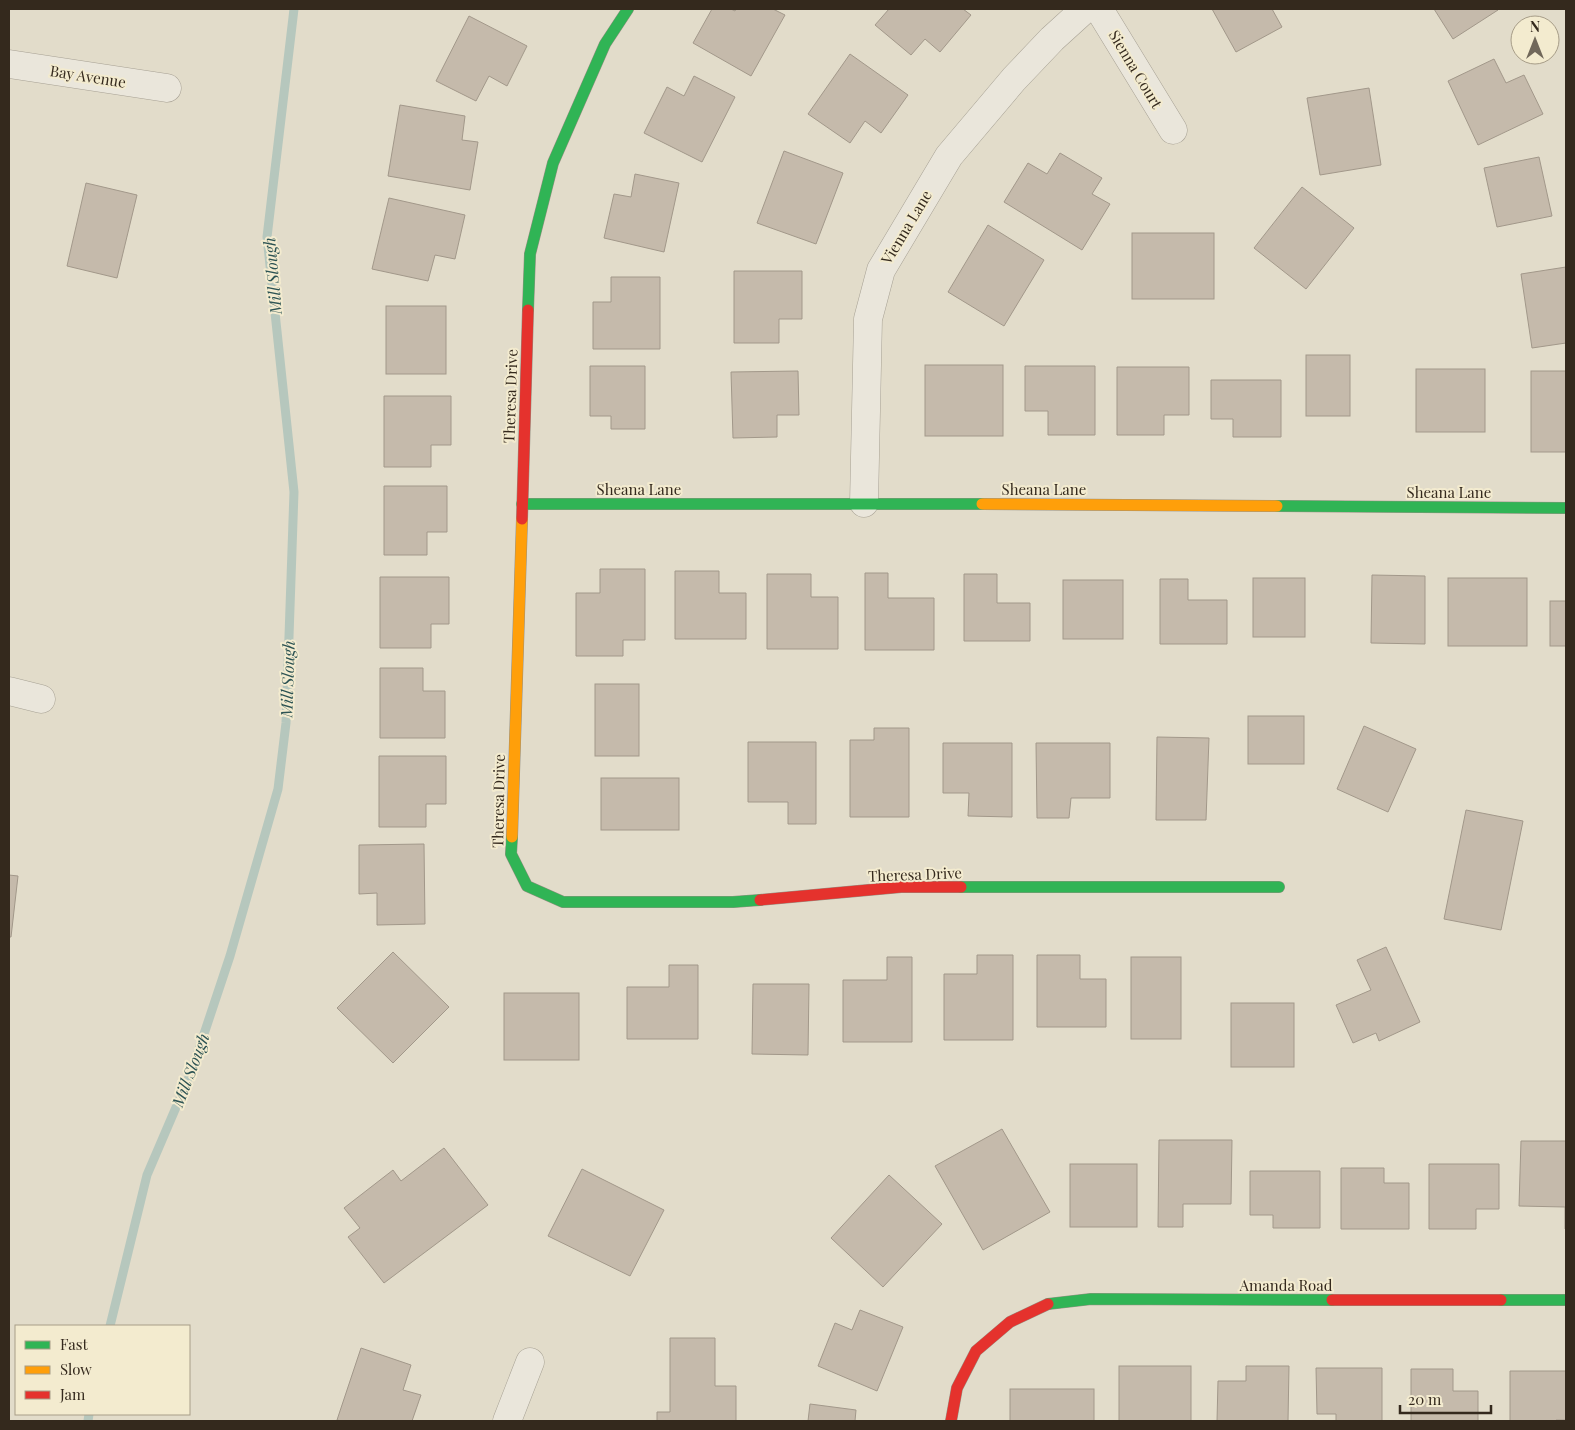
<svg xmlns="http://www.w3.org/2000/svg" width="1575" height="1430" viewBox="0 0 1575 1430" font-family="'Playfair Display',serif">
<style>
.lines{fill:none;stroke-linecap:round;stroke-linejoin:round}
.stream{stroke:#b6c7bd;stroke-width:9}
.building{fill:#c5baab;stroke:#a2988a}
.street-casing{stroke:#a7a194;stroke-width:29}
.fast-casing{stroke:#969083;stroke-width:12}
.slow-casing{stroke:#969083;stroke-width:12}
.jam-casing{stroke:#969083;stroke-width:12}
.street{stroke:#eae6db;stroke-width:28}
.fast{stroke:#30b455;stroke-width:11}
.slow{stroke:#ff9f0a;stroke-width:11}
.jam{stroke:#e5322d;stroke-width:11}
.labels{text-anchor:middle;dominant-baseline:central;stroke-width:4;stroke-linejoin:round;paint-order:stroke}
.street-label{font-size:15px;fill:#34291d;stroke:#f3ebcf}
.water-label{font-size:16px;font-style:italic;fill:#2c5353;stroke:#f3ebcf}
</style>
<rect width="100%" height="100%" fill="#e2dcca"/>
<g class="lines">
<g class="stream">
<polyline points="110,1326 147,1175 192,1070 230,956 278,789 286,723 294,492 267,237 294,9"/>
<polyline points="88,1421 89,1414"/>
</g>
</g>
<g class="building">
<polygon points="712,9 731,9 735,11 736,9 773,9 785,15 751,76 693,43"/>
<polygon points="889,9 963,9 971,15 940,52 925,39 911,55 875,25"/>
<polygon points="1212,9 1272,9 1282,27 1236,52"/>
<polygon points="1434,9 1496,9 1498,10 1453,39"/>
<polygon points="469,16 527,46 507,86 489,76 476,101 436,81"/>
<polygon points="850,54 908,95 881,133 865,121 850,143 808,114"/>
<polygon points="1494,59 1506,83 1524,75 1543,114 1478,145 1448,81"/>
<polygon points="694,76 735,97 702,162 644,133 667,87 684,96"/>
<polygon points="1369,88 1381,165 1320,175 1307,98"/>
<polygon points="400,105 465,116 462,140 478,142 470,190 388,176"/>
<polygon points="784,151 843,173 816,244 757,223"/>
<polygon points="1060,153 1102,178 1092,194 1110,204 1082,250 1004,202 1028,163 1047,174"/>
<polygon points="1539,157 1552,216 1497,227 1484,168"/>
<polygon points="635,174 679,183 664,252 604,238 614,194 631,197"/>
<polygon points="86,183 137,195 117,278 67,266"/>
<polygon points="1302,187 1354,228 1306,289 1254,248"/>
<polygon points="389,198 465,215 455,259 435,255 428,281 372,269"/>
<polygon points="988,225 1044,260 1004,326 948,292"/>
<rect x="1132" y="233" width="82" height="66"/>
<polygon points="1566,267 1566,343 1532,348 1521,274"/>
<polygon points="734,271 802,271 802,319 779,319 779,343 734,343"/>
<polygon points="611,277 660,277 660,349 593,349 593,302 611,302"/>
<rect x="386" y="306" width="60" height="68"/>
<rect x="1306" y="355" width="44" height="61"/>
<rect x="925" y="365" width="78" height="71"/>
<polygon points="590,366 645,366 645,429 611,429 611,416 590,416"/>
<polygon points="1025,366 1095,366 1095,435 1048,435 1048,411 1025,411"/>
<polygon points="1117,367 1189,367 1189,415 1164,415 1164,435 1117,435"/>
<rect x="1416" y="369" width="69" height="63"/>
<polygon points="798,371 799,415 777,415 777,437 733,438 731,372"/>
<rect x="1531" y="371" width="35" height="81"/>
<polygon points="1211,380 1281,380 1281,437 1233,437 1233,419 1211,419"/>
<polygon points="384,396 451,396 451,445 431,445 431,467 384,467"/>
<polygon points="384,486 447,486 447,532 427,532 427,555 384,555"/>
<polygon points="600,569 645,569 645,640 623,640 623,656 576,656 576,593 600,593"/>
<polygon points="675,571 719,571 719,593 746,593 746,639 675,639"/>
<polygon points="865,573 888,573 888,598 934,598 934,650 865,650"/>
<polygon points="767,574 811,574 811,597 838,597 838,649 767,649"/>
<polygon points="964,574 997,574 997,603 1030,603 1030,641 964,641"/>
<polygon points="1372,575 1425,576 1425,644 1371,643"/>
<polygon points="380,577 449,577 449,624 431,624 431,648 380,648"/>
<rect x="1253" y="578" width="52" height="59"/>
<rect x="1448" y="578" width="79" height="68"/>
<polygon points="1160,579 1188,579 1188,600 1227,600 1227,644 1160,644"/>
<rect x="1063" y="580" width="60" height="59"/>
<rect x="1550" y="601" width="16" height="45"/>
<polygon points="380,668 423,668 423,691 445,691 445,738 380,738"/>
<rect x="595" y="684" width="44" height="72"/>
<rect x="1248" y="716" width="56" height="48"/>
<polygon points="1364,726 1416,749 1388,812 1337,789"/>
<polygon points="874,728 909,728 909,817 850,817 850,740 874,740"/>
<polygon points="1157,737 1209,738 1206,820 1156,820"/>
<polygon points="748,742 816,742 816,824 788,824 788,802 748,802"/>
<polygon points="943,743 1012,743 1012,817 968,816 969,793 943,793"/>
<polygon points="1036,743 1110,743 1110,798 1071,798 1069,818 1037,818"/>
<polygon points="379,756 446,756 446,804 426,804 426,827 379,827"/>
<rect x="601" y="778" width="78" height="52"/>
<polygon points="1466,810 1523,821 1501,930 1444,919"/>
<polygon points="424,844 425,924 377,925 377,893 359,894 359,845"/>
<polygon points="9,875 18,876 11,937 9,937"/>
<polygon points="1386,947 1420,1022 1379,1041 1376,1033 1353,1043 1336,1005 1371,990 1357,960"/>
<polygon points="393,952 449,1007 393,1063 337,1008"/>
<polygon points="977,955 1013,955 1013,1040 944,1040 944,974 977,974"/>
<polygon points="1037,955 1080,955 1080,979 1106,979 1106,1027 1037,1027"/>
<polygon points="887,957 912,957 912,1042 843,1042 843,980 887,980"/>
<rect x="1131" y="957" width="50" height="82"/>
<polygon points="669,965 698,965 698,1039 627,1039 627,987 669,987"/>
<polygon points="753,984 809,984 808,1055 752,1054"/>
<rect x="504" y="993" width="75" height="67"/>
<rect x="1231" y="1003" width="63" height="64"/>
<polygon points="1002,1129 1050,1212 983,1250 935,1166"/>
<polygon points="1159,1140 1232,1140 1231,1204 1183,1204 1183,1227 1158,1227"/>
<polygon points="1521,1141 1566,1141 1566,1229 1565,1229 1565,1207 1519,1206"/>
<polygon points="444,1148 488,1205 384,1283 348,1237 360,1228 344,1208 393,1170 401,1181"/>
<rect x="1070" y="1164" width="67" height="63"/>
<polygon points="1429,1164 1499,1164 1499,1209 1476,1209 1476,1229 1429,1229"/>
<polygon points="1341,1168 1384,1168 1384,1183 1409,1183 1409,1229 1341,1229"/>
<polygon points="582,1169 664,1210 630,1276 548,1236"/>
<polygon points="1250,1171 1320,1171 1320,1228 1273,1228 1273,1215 1250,1215"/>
<polygon points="889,1175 942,1224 883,1287 831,1238"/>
<polygon points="860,1310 903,1327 877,1391 818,1366 835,1323 852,1330"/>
<polygon points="670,1338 715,1338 715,1386 736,1386 736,1421 657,1421 657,1412 670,1412"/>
<polygon points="361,1348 411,1365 403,1390 421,1395 412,1421 341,1421 337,1420"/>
<rect x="1119" y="1366" width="72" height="55"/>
<polygon points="1246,1366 1289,1366 1288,1421 1217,1421 1218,1381 1246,1381"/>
<polygon points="1316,1368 1382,1368 1382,1421 1336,1421 1336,1414 1317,1414"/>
<polygon points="1411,1369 1453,1369 1453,1391 1478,1391 1478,1421 1411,1421"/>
<polygon points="1510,1371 1566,1371 1566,1420 1556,1420 1556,1421 1510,1421"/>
<rect x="1010" y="1389" width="84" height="32"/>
<polygon points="810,1404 856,1410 855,1421 808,1421"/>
</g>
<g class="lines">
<defs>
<g id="street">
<polyline points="1099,9 1173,130"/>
<polyline points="9,64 167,88"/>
<polyline points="864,503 868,319 881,270 949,156 1014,79 1052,39 1085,9"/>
<polyline points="9,691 41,699"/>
<polyline points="507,1421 530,1362"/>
</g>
<g id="fast">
<polyline points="528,310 530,254 553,163 605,44 628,9"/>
<polyline points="522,504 982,504"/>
<polyline points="1277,506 1566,508"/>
<polyline points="512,837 511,854 527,886 563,902 733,902 760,900"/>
<polyline points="961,887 1279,887"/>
<polyline points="1501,1300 1566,1300"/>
<polyline points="1048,1304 1091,1299 1332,1300"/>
</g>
<g id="slow">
<polyline points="982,504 1277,506"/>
<polyline points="512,837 522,519"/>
</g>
<g id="jam">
<polyline points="522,519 528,310"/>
<polyline points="760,900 901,887 961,887"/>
<polyline points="1332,1300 1501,1300"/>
<polyline points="951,1421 957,1388 976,1351 1010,1322 1048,1304"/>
</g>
</defs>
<use href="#street" class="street-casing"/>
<use href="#fast" class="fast-casing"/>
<use href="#slow" class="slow-casing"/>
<use href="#jam" class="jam-casing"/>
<use href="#street" class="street"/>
<use href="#fast" class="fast"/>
<use href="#slow" class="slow"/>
<use href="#jam" class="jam"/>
</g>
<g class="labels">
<g class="street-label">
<text transform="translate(1136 69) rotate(59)">Sienna Court</text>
<text transform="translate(88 76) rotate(9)">Bay Avenue</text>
<text transform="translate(906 227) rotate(-59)">Vienna Lane</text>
<text transform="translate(510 396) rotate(-88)">Theresa Drive</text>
<text x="639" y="489">Sheana Lane</text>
<text x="1044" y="489">Sheana Lane</text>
<text x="1449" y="492">Sheana Lane</text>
<text transform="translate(498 801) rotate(-89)">Theresa Drive</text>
<text transform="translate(915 874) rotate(-2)">Theresa Drive</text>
<text x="1286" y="1285">Amanda Road</text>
</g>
<g class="water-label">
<text transform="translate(272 276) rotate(-95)">Mill Slough</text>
<text transform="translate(287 679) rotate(-88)">Mill Slough</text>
<text transform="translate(190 1070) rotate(-69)">Mill Slough</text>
</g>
</g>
<rect width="1575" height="1430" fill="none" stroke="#34291d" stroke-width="20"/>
<rect x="15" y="1325" width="175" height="90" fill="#f3ebcf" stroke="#a79d88"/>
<rect x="25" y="1341" width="25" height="8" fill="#30b455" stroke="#a79d88"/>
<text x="60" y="1350" font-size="15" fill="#34291d">Fast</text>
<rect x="25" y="1366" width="25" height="8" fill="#ff9f0a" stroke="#a79d88"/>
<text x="60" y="1375" font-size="15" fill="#34291d">Slow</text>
<rect x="25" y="1391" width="25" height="8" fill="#e5322d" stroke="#a79d88"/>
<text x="60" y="1400" font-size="15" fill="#34291d">Jam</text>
<g transform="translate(1535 40)"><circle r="24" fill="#f3ebcf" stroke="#a79d88"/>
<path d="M0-4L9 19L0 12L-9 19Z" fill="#71685a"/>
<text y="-8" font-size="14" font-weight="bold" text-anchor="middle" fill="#34291d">N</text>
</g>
<path d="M1400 1405v8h91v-8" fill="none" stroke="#34291d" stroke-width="2.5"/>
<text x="1408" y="1405" font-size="15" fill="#34291d" stroke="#f3ebcf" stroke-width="4" paint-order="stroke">20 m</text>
</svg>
